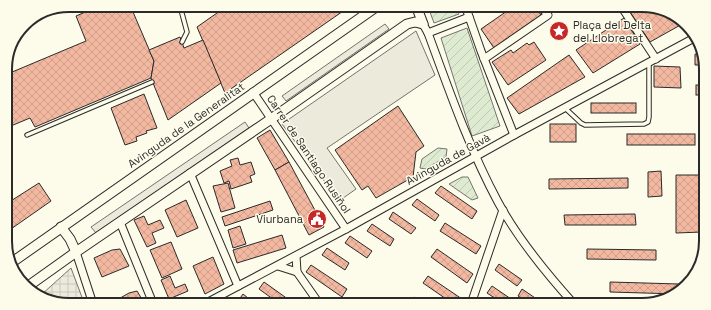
<svg xmlns="http://www.w3.org/2000/svg" width="711" height="310" viewBox="0 0 711 310" font-family="'Space Grotesk',sans-serif">
<style>
.garden{fill:url(#garden-furrows);stroke:#74746e}
.parking{fill:#eceadb;stroke:#74746e}
.plaza{fill:url(#plaza-grid);stroke:#74746e}
.building{fill:url(#building-cross-hatch);stroke:#2b2b2b}
.lines{fill:none;stroke-linecap:round;stroke-linejoin:round}
.lane-casing{stroke:#2b2b2b;stroke-width:5.5}
.street-casing{stroke:#2b2b2b;stroke-width:9}
.secondary-casing{stroke:#2b2b2b;stroke-width:11}
.lane{stroke:#fdfbea;stroke-width:3.5}
.street{stroke:#fdfbea;stroke-width:7}
.secondary{stroke:#fdfbea;stroke-width:9}
.labels{text-anchor:middle;dominant-baseline:central;stroke-width:3;stroke-linejoin:round;paint-order:stroke}
.poi-label{font-size:11px;fill:#2b2b2b;stroke:#fdfbea;text-anchor:start}
.street-label{font-size:11px;fill:#2b2b2b;stroke:#fdfbea}
.rim{fill:none;stroke:#2b2b2b;stroke-width:2}
</style>
<defs>
<pattern id="garden-furrows" width="10" height="10" patternUnits="userSpaceOnUse"><rect width="10" height="10" fill="#deebd1"/><path d="M-1 1l2-2M0 10L10 0M9 11l2-2" fill="none" stroke="#bfcab4"/></pattern>
<pattern id="plaza-grid" width="8" height="8" patternUnits="userSpaceOnUse"><rect width="8" height="8" fill="#eceadb"/><path d="M0 4h8M4 0v8" fill="none" stroke="#cbc9bc"/></pattern>
<pattern id="building-cross-hatch" width="8" height="8" patternUnits="userSpaceOnUse"><rect width="8" height="8" fill="#f2b8a0"/><path d="M0 0l8 8M0 8l8-8" fill="none" stroke="#d09e8a"/></pattern>
</defs>
<rect width="100%" height="100%" fill="#fdfbea"/>
<g class="garden">
<polygon points="441,8 455,8 459,14 434,23 430,12"/>
<polygon points="467,28 500,126 472,136 441,38"/>
<polygon points="438,148 447,149 446,157 425,169 420,168 422,159"/>
<polygon points="462,177 468,177 478,198 472,200 449,184"/>
</g>
<g class="parking">
<polygon points="385,24 389,29 286,101 282,96"/>
<polygon points="416,31 435,75 327,148 356,189 339,201 282,124"/>
<polygon points="245,122 249,128 96,233 91,227"/>
</g>
<polygon class="plaza" points="71,268 83,300 44,300 41,295"/>
<g class="building">
<polygon points="102,5 130,5 154,61 151,78 35,127 30,118 6,128 5,75 86,41 76,16"/>
<polygon points="227,6 349,7 225,93 197,27"/>
<polygon points="510,9 537,9 541,15 494,48 481,29"/>
<polygon points="628,9 666,10 684,23 650,42"/>
<polygon points="624,18 640,44 593,73 576,50"/>
<polygon points="180,37 184,48 203,40 221,83 168,120 151,78 154,61 149,50"/>
<polygon points="534,42 546,60 508,85 492,62 511,50 513,53 527,43 529,45"/>
<polygon points="695,54 703,54 705,61 705,65 695,65"/>
<polygon points="569,55 585,77 519,114 507,98"/>
<polygon points="654,66 680,67 681,88 654,87"/>
<rect x="696" y="85" width="9" height="10"/>
<polygon points="144,94 157,128 146,131 147,133 136,137 137,141 125,145 111,108"/>
<rect x="591" y="103" width="45" height="10"/>
<polygon points="398,106 424,146 416,152 413,177 376,198 368,186 362,190 335,150"/>
<rect x="550" y="124" width="26" height="18"/>
<polygon points="270,130 289,162 275,170 257,138"/>
<rect x="627" y="134" width="68" height="11"/>
<polygon points="238,158 240,165 251,162 255,174 250,176 252,182 231,189 229,181 224,183 220,171 232,166 230,160"/>
<polygon points="289,162 324,227 309,235 275,170"/>
<polygon points="661,171 662,196 648,197 648,172"/>
<polygon points="676,175 703,175 702,232 676,233"/>
<polygon points="628,178 628,188 549,189 549,179"/>
<polygon points="39,183 51,201 11,229 6,222 6,204"/>
<polygon points="228,183 235,208 221,212 213,186"/>
<polygon points="441,186 477,211 472,219 435,193"/>
<polygon points="417,199 439,215 435,221 412,205"/>
<polygon points="186,200 198,228 177,237 165,210"/>
<polygon points="270,201 273,210 225,226 222,217"/>
<polygon points="393,212 416,228 411,234 389,219"/>
<polygon points="635,214 636,225 565,225 564,215"/>
<polygon points="144,216 148,225 160,220 164,228 152,233 156,243 147,247 134,220"/>
<polygon points="445,223 481,246 476,254 440,231"/>
<polygon points="372,224 394,239 390,246 367,231"/>
<polygon points="240,226 246,244 233,248 228,230"/>
<polygon points="282,235 286,248 237,263 233,250"/>
<polygon points="350,236 372,251 367,258 345,243"/>
<polygon points="171,242 182,269 162,278 150,250"/>
<polygon points="327,248 349,263 345,270 322,255"/>
<polygon points="120,249 129,266 102,277 94,258 112,250"/>
<polygon points="437,249 473,274 467,283 431,257"/>
<polygon points="587,249 656,250 656,260 587,259"/>
<polygon points="213,257 224,284 205,294 193,266"/>
<polygon points="499,264 522,280 517,286 495,270"/>
<polygon points="311,265 347,289 342,297 306,272"/>
<polygon points="170,276 175,288 185,284 188,291 169,299 161,280"/>
<polygon points="428,276 465,301 463,303 452,303 423,283"/>
<polygon points="264,282 292,302 277,302 259,289"/>
<polygon points="610,282 679,284 679,293 678,294 610,292"/>
<polygon points="492,286 514,301 512,304 504,304 487,293"/>
<polygon points="522,289 544,304 530,304 518,296"/>
<polygon points="137,291 143,301 115,301 129,293"/>
<polygon points="243,294 253,302 239,302 238,301"/>
<polygon points="414,297 422,303 410,303"/>
</g>
<g class="lines">
<defs>
<g id="lane">
<polyline points="180,6 187,32 182,42"/>
<polyline points="181,10 191,6"/>
<polyline points="565,108 581,123 585,125 644,124 648,122 649,117 649,63"/>
<polyline points="27,135 152,82"/>
</g>
<g id="street">
<polyline points="466,8 481,51 514,135"/>
<polyline points="623,9 656,59"/>
<path d="M 423,24 L 428,33 C 449,90 469,148 498,202 C 518,239 546,273 574,304"/>
<polyline points="428,33 469,17"/>
<polyline points="484,59 548,15 543,9"/>
<polyline points="253,92 346,229"/>
<polyline points="190,173 238,286"/>
<polyline points="120,222 152,301"/>
<polyline points="76,252 92,301"/>
<polyline points="296,256 297,272 318,302"/>
<polyline points="278,266 297,272"/>
<polyline points="210,301 346,229 514,135 696,37"/>
<polyline points="471,304 503,210"/>
</g>
<g id="secondary">
<polyline points="417,8 423,24"/>
<polyline points="61,227 70,239 76,252"/>
<polyline points="11,263 376,7"/>
<polyline points="27,287 76,252 271,119 407,24 415,22 423,24"/>
</g>
</defs>
<use href="#lane" class="lane-casing"/>
<use href="#street" class="street-casing"/>
<use href="#secondary" class="secondary-casing"/>
<use href="#lane" class="lane"/>
<use href="#street" class="street"/>
<use href="#secondary" class="secondary"/>
</g>
<defs>
<symbol id="sight-disc" viewBox="-11 -11 22 22"><circle r="9.5" fill="#c62828" stroke="#fdfbea"/><path d="M0-6L1.8-2.2L6-1.7L2.9 1.2L3.7 5.4L0 3.3L-3.7 5.4L-2.9 1.2L-6-1.7L-1.8-2.2Z" fill="#fff"/></symbol>
<symbol id="civic-disc" viewBox="-11 -11 22 22"><circle r="9.5" fill="#c62828" stroke="#fdfbea"/><path d="M-.6-6.5H3V-4.5H.6V-3L4-1V1h2V6H-6V1h2V-1L-.6-3ZM-1.2 2.5V6h2.4V2.5Z" fill="#fff"/></symbol>
</defs>
<g fill-rule="evenodd">
<use href="#sight-disc" x="548" y="20" width="22" height="22"/>
<use href="#civic-disc" x="306" y="208" width="22" height="22"/>
</g>
<g class="labels">
<g class="poi-label">
<text x="573" y="25">Plaça del Delta<tspan x="573" dy="13">del Llobregat</tspan></text>
<text x="303" y="219" text-anchor="end">Viurbana</text>
</g>
<g class="street-label">
<text transform="translate(186 125) rotate(-35)">Avinguda de la Generalitat</text>
<text transform="translate(309 154) rotate(56)">Carrer de Santiago Rusiñol</text>
<text transform="translate(448 159) rotate(-29)">Avinguda de Gavà</text>
</g>
</g>
<path d="M0 0H711V310H0ZM69 12H642A57 57 0 0 1 699 69V241A57 57 0 0 1 642 298H69A57 57 0 0 1 12 241V69A57 57 0 0 1 69 12Z" fill="#fdfbea" fill-rule="evenodd"/>
<path class="rim" d="M69 12H642A57 57 0 0 1 699 69V241A57 57 0 0 1 642 298H69A57 57 0 0 1 12 241V69A57 57 0 0 1 69 12Z"/>
</svg>
